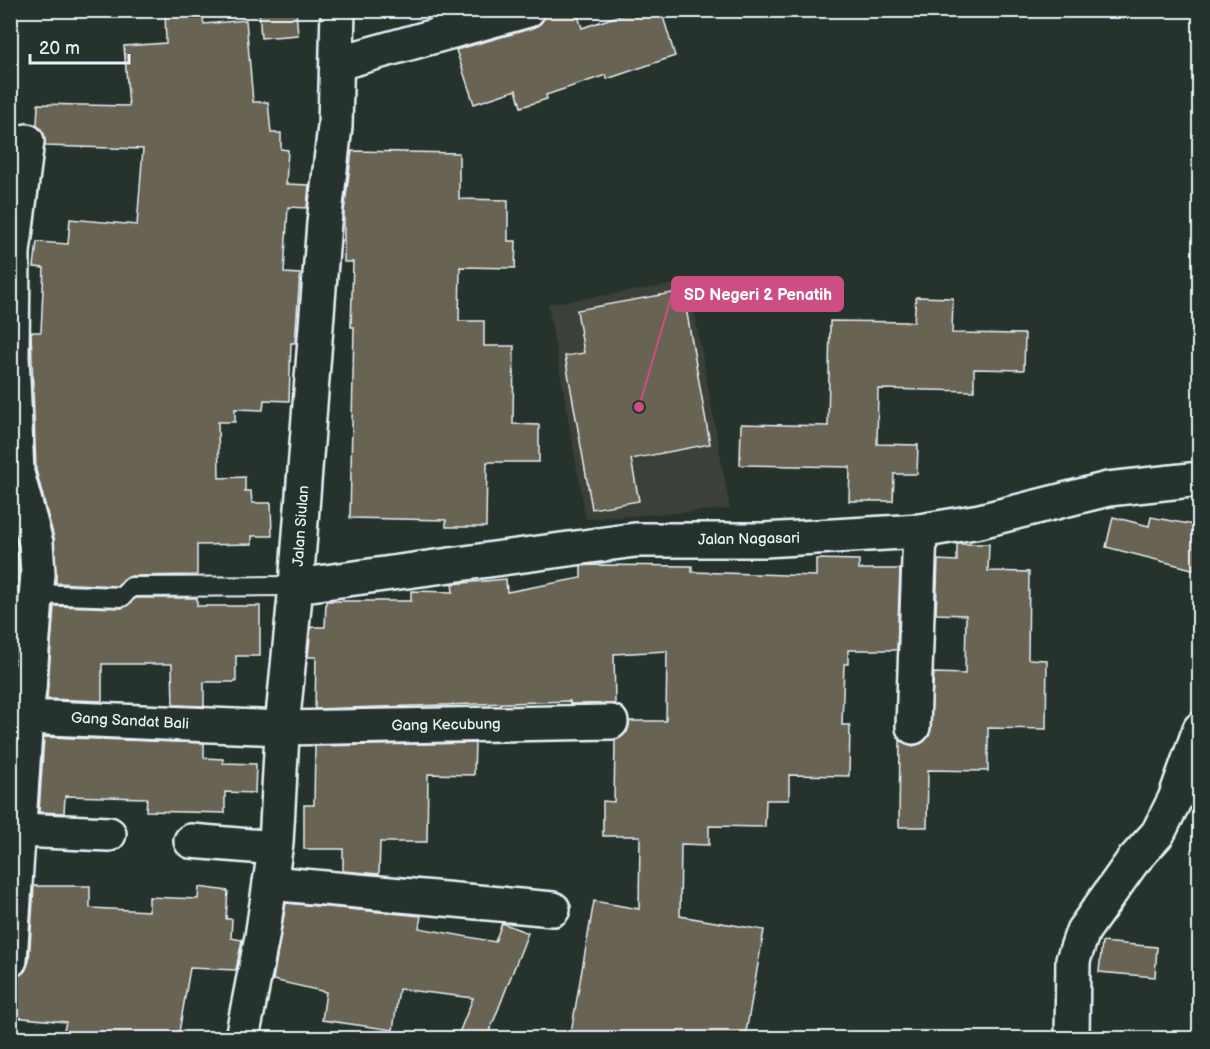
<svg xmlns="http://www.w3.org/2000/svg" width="1210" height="1049" viewBox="0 0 1210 1049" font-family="'Balsamiq Sans',sans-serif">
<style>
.built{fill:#3a4138}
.building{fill:#696352;stroke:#e8f1f8;stroke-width:1.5}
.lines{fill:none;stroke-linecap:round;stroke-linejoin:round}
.service-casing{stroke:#e8f1f8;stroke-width:22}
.minor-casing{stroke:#e8f1f8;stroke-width:38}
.tertiary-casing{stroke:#e8f1f8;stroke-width:38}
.service{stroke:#26332d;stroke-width:18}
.minor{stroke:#26332d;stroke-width:33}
.tertiary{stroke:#26332d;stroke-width:33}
.labels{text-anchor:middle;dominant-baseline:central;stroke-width:4.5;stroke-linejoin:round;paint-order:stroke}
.street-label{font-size:15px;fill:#e8f1f8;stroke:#26332d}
.leader{fill:none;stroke:#cc4e82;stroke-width:2}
.callout-dot{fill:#cc4e82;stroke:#26332d;stroke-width:2}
.callout{fill:#cc4e82;stroke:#cc4e82;stroke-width:2}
.callout-label{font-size:16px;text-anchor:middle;font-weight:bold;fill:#fff}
</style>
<rect width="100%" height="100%" fill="#26332d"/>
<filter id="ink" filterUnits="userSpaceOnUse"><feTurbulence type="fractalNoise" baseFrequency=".0167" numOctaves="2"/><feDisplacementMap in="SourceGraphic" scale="12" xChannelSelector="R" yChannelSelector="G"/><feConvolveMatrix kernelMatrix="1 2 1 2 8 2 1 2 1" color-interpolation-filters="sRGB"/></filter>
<g filter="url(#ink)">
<polygon class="built" points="689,282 730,509 586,519 548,304"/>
<g class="building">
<polygon points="165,10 201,10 204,24 246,20 253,102 268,102 271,133 281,133 281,149 288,150 286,184 309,185 307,208 288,207 284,273 300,274 295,343 291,343 289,401 264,400 263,410 235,409 235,422 218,422 219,478 245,477 245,491 251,491 252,503 271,503 272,536 252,536 252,544 197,545 197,575 131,576 117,586 56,583 54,538 36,470 31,332 41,332 44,268 34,267 37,242 68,244 70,219 137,225 143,149 45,146 44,134 37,126 38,104 129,106 124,46 166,43"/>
<polygon points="259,10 296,10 298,35 261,38"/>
<polygon points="558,10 576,10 582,28 636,10 661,10 675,56 607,79 606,75 546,95 547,99 521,107 516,90 474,104 456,50 533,28 541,23 546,15"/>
<polygon points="352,151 459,153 459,199 508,200 508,241 516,241 515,268 460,267 459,321 484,321 484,346 514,346 513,424 539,425 539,462 487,462 486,527 446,527 446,520 350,518 354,327 351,327 353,262 344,262 344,212"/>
<polygon points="683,291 710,444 631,459 639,501 592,509 565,356 584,353 577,310"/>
<polygon points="916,297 953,298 952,333 1025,334 1024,370 974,369 974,391 878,389 877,444 918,445 917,474 894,474 893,501 849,501 850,467 740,465 741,424 828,426 830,321 914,322"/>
<polygon points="1113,517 1149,526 1151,517 1200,526 1200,571 1106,547"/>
<polygon points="10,521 17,546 19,573 15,622 10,622"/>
<polygon points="957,544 989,544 988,571 1029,572 1028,659 1047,660 1046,729 988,728 988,771 928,770 927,827 899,827 900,739 913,746 922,743 929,736 934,673 965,674 966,615 936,614 938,560 957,561"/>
<polygon points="816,559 859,560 859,569 900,569 897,650 848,650 848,664 844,664 842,725 850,725 849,776 789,775 789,800 766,800 765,827 709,826 709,845 681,844 680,916 764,930 745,1038 570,1038 594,901 639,909 640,836 603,836 603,801 614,802 615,740 627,732 630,721 666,721 667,651 614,654 615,704 570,704 570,701 315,709 316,657 308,657 311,627 325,627 326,601 411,601 411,591 453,592 452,584 506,579 507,592 581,578 581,566 592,565 692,566 692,572 816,576"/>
<polygon points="136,598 197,598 197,606 260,606 260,656 236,656 236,682 204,682 204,706 173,705 172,664 102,664 102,701 47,699 54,606 122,608"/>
<polygon points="44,737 204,743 204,758 223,759 223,763 256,764 255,793 225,792 225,813 146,811 147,798 65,796 64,813 39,812"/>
<polygon points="475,743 474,775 428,774 427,842 380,842 379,874 343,871 343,849 304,849 304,805 314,805 315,746"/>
<polygon points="34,886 90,886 90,908 149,911 149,897 198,899 199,887 228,891 226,919 232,919 231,938 242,940 236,970 190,968 178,1038 62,1038 66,1022 13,1017 17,977 25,971 29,961"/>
<polygon points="286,903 421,916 419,928 495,942 502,923 528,933 487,1038 457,1038 473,998 399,989 393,1030 322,1020 326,992 273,980"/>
<polygon points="1102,942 1157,947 1155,977 1099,972"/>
</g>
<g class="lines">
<defs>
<polyline id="service" points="35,594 122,597 131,587 296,586"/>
<g id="minor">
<polyline points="338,63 528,10"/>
<polyline points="27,141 13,252 12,356 17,473 36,543 38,573 29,688"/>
<polyline points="10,687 29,688 26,717 282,728 611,722"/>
<polyline points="913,727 920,531"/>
<polyline points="19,830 109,834"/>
<polyline points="191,841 275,848"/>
<polyline points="270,883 553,909"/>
<polyline points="10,960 26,717"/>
<polyline points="1072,1038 1073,960 1083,931 1132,862 1158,833 1175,799 1200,729"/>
</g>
<g id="tertiary">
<polyline points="296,586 635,540 764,540 920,531 980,521 1108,489 1200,479"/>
<polyline points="242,1038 262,937 276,843 283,717 296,586 324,223 335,126 338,10"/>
</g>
</defs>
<use href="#service" class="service-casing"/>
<use href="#minor" class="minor-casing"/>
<use href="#tertiary" class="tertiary-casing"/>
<use href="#service" class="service"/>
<use href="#minor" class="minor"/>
<use href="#tertiary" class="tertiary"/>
</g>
</g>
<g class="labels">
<g class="street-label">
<text transform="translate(301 526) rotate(-86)">Jalan Siulan</text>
<text transform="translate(749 539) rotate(-1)">Jalan Nagasari</text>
<text transform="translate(130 721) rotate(3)">Gang Sandat Bali</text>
<text transform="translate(446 725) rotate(-1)">Gang Kecubung</text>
</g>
</g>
<path class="leader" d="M639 407L672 294"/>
<circle class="callout-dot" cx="639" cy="407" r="6"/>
<rect class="callout" x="672" y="277" width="171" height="34" rx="6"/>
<g class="callout-label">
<text x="758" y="300">SD Negeri 2 Penatih</text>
</g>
<rect width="1210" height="1049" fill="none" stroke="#26332d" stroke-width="36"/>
<rect x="18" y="18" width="1174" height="1013" fill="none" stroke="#e8f1f8" stroke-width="2" filter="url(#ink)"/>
<path d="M30 54v9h99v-9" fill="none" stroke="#e8f1f8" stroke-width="3"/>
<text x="39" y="54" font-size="18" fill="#e8f1f8" stroke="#26332d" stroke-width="4.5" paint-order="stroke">20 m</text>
</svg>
